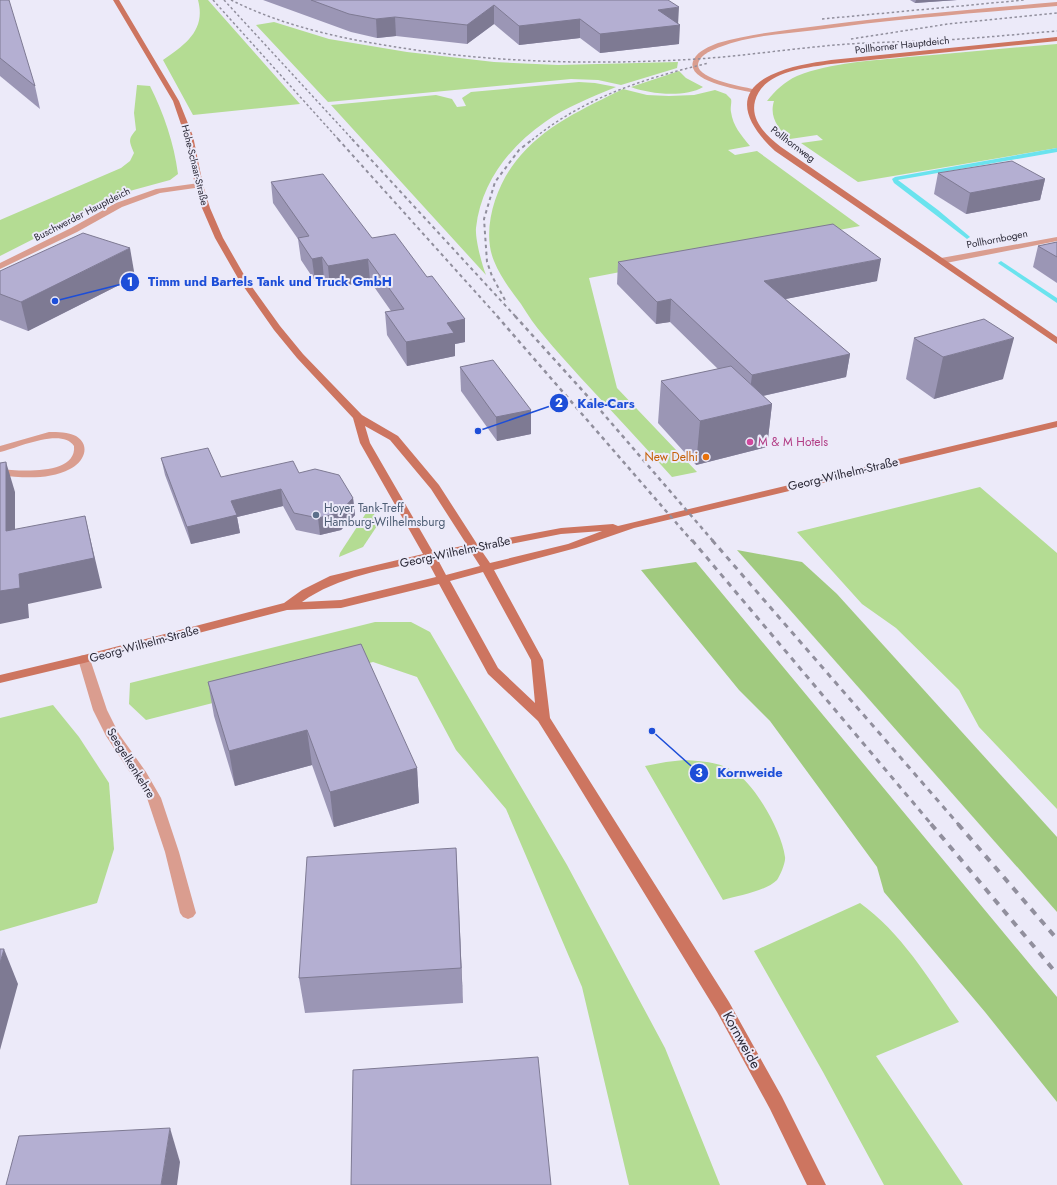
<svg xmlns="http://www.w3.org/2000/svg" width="1057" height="1185" viewBox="0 0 1057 1185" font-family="Jost,sans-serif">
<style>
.green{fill:#b4dc93}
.forest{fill:#a1ca7f}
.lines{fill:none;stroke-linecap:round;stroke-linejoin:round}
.stream{fill:#6ae3ee;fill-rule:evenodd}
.minor{fill:#da9d8f;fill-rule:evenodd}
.secondary{fill:#cd7560;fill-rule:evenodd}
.rail-far4{stroke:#918f9d;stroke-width:1.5;stroke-dasharray:2.5 2.5;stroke-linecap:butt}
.rail-far3{stroke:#918f9d;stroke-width:2;stroke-dasharray:3.5 3.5;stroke-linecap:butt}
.rail-far2{stroke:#918f9d;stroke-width:2.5;stroke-dasharray:4 4;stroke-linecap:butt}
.rail-far1{stroke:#918f9d;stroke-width:3;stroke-dasharray:5.5 5.5;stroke-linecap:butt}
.rail{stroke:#918f9d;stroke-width:4;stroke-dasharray:7 7;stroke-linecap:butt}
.wall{fill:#9b96b5}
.shaded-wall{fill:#7e7a93}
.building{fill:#b4afd2;stroke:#7e7a93}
.hotel-dot{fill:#d1479c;stroke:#eceaf9;stroke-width:1.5}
.food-dot{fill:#e8710a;stroke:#eceaf9;stroke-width:1.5}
.service-dot{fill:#5c6f8a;stroke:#eceaf9;stroke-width:1.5}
.labels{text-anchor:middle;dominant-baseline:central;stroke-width:4;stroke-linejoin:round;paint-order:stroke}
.far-street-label{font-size:10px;fill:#2a2836;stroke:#eceaf9}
.hotel-label{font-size:12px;fill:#b23c85;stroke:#eceaf9;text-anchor:start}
.food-label{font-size:12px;fill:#c56008;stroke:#eceaf9;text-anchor:end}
.street-label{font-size:12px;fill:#2a2836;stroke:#eceaf9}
.service-label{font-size:12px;fill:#4e5e75;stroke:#eceaf9;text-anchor:start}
.near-street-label{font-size:14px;fill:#2a2836;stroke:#eceaf9}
.leader{fill:none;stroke:#1d4ed8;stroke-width:1.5}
.callout-dot{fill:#1d4ed8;stroke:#eceaf9;stroke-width:1.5}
.mark-label{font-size:12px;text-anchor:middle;font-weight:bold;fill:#fff}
.callout-label{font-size:13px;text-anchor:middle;font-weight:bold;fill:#1d4ed8;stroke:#eceaf9;stroke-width:4;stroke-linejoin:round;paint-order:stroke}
</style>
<rect width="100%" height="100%" fill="#eceaf9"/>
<g class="green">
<path d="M 198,0 L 208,0 L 300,104 L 193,115 L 163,60 C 186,44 206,30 198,0 Z"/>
<polygon points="274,22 329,39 407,52 494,62 558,65 678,62 677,68 621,85 598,80 571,79 328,102 256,25"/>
<path d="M 1057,44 L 1057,148 L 858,182 L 801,143 L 823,140 L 817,135 L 790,139 C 778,129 769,117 774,101 L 767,101 C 776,90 784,82 797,76 C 832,62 872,61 908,57 C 958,53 1007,48 1057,44 Z"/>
<path d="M 679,71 L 686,78 L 703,87 C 685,98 649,94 631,87 Z"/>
<path d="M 579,82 L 595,83 L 616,87 C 592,97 566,107 545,122 C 509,147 481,183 476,228 C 475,239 482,265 486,275 L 331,105 L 436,95 L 452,99 L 457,107 L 466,106 L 462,98 L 471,92 Z"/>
<path d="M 137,85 L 150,86 C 164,114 174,143 178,174 L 170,180 L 126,192 L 0,256 L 0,220 L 121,168 L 130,161 L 134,153 C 130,142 127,140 136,130 L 134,113 Z"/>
<path d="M 623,89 L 647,95 L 669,96 L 694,95 L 715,90 L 726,94 L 731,99 C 732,103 730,107 731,112 C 733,126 741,135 750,146 L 728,150 L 735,155 L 757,151 L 860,226 L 589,278 L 617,388 L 697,472 L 672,477 C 642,444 611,410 580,377 C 568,363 555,350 544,336 C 535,326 528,315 521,304 C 511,291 500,276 494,261 C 481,230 496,186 516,161 C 543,126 585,108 623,89 Z"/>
<polygon points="980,487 1057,553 1057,809 979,727 959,690 896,628 862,604 797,532"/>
<polygon points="370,507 379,523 363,547 339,557 340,553"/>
<polygon points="375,622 411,622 430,632 567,865 665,1048 720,1185 629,1185 582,987 506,809 456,750 417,677 373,662 146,720 129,704 130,683"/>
<polygon points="53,705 79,737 109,783 114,849 97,903 0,931 0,718"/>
<path d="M 684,760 C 703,761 723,762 739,775 C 758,790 782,833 785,857 C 786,862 780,876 777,880 C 766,891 738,896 723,900 L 645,766 L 666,762 Z"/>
<path d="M 860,903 C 902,933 930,981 959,1022 L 876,1056 L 963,1185 L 884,1185 L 823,1072 L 754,951 Z"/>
</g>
<g class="forest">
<polygon points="737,550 802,562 837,594 1057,837 1057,912"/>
<polygon points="696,562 1057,997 1057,1102 985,1012 884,892 877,867 770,721 739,690 641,570"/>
</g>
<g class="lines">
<g class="stream">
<polygon points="1057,148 1057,152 898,180 938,210 969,236 970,237 967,239 894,183 892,179 895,177"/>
<polygon points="1001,261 1057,298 1057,303 999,264 998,263"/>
</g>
<g class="minor">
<path d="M 1057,2 L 1057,6 C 976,13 896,19 816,30 C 784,34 750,35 720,47 C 712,50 699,55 698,65 C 698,80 746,87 757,90 L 757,92 L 755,93 C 742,90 682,82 694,59 C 698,51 710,46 718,43 C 753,33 790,30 826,25 C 902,15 980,9 1057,2 Z"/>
<polygon points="199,183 203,185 202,187 160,193 122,207 77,232 0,269 0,263 71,228 116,203 156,189"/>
<polygon points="1057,237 1057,241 941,264 937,261 941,258"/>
<path d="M 49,432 C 58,432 68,432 76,436 C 92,446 83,463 70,469 C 49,480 22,478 0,475 L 0,469 C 18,471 77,476 74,446 C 62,427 17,448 0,452 L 0,446 Z"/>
<polygon points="84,655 88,656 90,659 107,710 119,734 146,772 161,798 179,852 196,913 193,917 188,919 183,917 180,913 165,852 147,798 106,736 93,710 78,659 80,656"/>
</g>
<g class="secondary">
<path d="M 113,0 L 119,0 L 179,101 L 193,136 L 203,185 L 210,208 L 223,238 L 247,280 L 280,326 L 303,354 L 362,415 L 398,436 L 439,485 L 477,544 L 561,528 L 613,524 L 618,526 L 1057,421 L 1057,427 L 634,528 L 576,548 L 494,570 L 543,660 L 550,718 L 729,1002 L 782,1097 L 826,1185 L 807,1185 L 770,1109 L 717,1012 L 570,772 L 538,721 L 488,674 L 439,584 L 341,608 L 287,610 L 84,663 L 0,683 L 0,675 L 84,655 L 284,603 L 302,590 L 330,576 L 423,554 L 360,443 L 353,418 L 297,358 L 274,330 L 239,280 L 215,238 L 202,208 L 195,185 L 185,136 L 173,101 ZM 365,426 L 390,440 L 431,489 L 467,545 L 433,552 L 370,443 ZM 602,531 L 568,544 L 490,563 L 481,550 L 561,534 ZM 471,552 L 480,566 L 446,575 L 437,558 ZM 427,560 L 436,577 L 341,600 L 302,602 C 338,576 385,570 427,560 ZM 483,572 L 531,660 L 535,703 L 498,668 L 450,581 Z"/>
<path d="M 1057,37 L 1057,41 L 831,64 C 805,68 763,71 755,101 C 750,121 767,136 781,147 L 1057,337 L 1057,344 L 775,151 C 750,128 729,95 771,75 C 790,66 811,63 831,60 Z"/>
</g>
<g class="rail-far4">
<polyline points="213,0 339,140"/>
<polyline points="224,0 353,140"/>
<path d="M 231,0 C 283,26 339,38 396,47 C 495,63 597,65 697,59 C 743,56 789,49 835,45 C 871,42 908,42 944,40 C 982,38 1019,34 1057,31"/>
<polyline points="822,19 1024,0"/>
<polyline points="851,39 948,24 1057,13"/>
<path d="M 532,140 C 583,98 645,78 709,63"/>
</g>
<g class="rail-far3">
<polyline points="338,139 498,317"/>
<polyline points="352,139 516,317"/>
<polyline points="505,300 492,276 487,262 484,219 495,182 519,150 533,139"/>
</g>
<g class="rail-far2">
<polyline points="497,316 692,541"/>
<polyline points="515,316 601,411 713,541"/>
</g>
<g class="rail-far1">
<polyline points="692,540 932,825"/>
<polyline points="712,540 959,825"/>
</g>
<g class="rail">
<polyline points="931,824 1057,974"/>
<polyline points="958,824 1057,939"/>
</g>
</g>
<g class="wall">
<polygon points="0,0 35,86 40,109 0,76"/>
<polygon points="263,0 668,0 678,23 679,44 600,53 580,38 519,45 494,24 467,44 396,36 377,38 351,32"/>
<polygon points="910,0 957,0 915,3"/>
<polygon points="938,173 1045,179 1040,200 966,214 934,194"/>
<polygon points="271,182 372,238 427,277 465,319 465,342 455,344 455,356 407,366 387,335 385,312 391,311 370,281 330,288 324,279 315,281 301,260 298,239 273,203"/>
<polygon points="1057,242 1057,283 1033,267 1038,246"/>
<polygon points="618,262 877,281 785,299 850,354 846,377 763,396 772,404 767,447 696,465 658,423 661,381 718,369 670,322 656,324 617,284"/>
<polygon points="0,271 135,277 28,331 0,320"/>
<polygon points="914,338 1003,379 934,399 906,379"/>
<polygon points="460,367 531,410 531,434 497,441 461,391"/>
<polygon points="161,458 221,477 299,473 353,498 355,515 341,530 320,535 296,530 283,506 237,517 240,533 191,544 165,475"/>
<polygon points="208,682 417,768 419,803 334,827 312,765 235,786 214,716"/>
<polygon points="456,848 463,1003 305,1013 299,978"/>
</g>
<g class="shaded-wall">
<polygon points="916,0 957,0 915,3"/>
<polygon points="494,5 494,24 467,44 467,25"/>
<polygon points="679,7 678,25 680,25 679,44 600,53 600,34 658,10"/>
<polygon points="395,17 396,36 377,38 376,19"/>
<polygon points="580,19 580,38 519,45 519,26"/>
<polygon points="1045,179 1040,200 966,214 970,193"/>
<polygon points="130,248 135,277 28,331 21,302"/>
<polygon points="322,257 324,279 315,281 312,259"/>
<polygon points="368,259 370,281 330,288 328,266"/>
<polygon points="881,259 877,281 761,304 764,281"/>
<polygon points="671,299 670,322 656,324 657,302"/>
<polygon points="465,319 465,342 455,344 455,356 407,366 406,342 447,323"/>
<polygon points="1014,338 1003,379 934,399 943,357"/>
<polygon points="850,354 846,377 749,399 752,375"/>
<polygon points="772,404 767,447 696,465 700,421"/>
<polygon points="531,410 531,434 497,441 496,417"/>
<polygon points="6,462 15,492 15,562 6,531"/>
<polygon points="281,489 283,506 237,517 240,533 191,544 187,527 231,501"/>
<polygon points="353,498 355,515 341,530 320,535 318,518"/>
<polygon points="85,516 92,546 102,588 28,604 29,618 0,624 0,591"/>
<polygon points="307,730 312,765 235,786 229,751"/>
<polygon points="417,768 419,803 334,827 330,792"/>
<polygon points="458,884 463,1003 461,968"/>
<polygon points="4,949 18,984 0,1050 0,963"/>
<polygon points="170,1128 180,1162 177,1185 161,1185"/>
</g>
<g class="building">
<polygon points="0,0 9,0 35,86 0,58"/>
<polygon points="311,0 668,0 679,7 658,10 680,25 600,34 580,19 519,26 494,5 467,25 395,17 376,19 349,14"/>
<polygon points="1012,161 1045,179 970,193 938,173"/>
<polygon points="323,174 372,238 395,234 427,277 432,276 465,319 447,323 454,333 406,342 385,312 404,309 368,259 328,266 322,257 312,259 298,238 309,236 271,182"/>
<polygon points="833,224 881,259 764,281 850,354 752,375 671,299 657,302 618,262"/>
<polygon points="83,233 130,248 21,302 0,294 0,271"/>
<polygon points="1057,242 1057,257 1038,246"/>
<polygon points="984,319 1014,338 943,357 914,338"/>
<polygon points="493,360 531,410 496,417 460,367"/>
<polygon points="731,366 772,404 700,421 661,381"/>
<polygon points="208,448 221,477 293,461 299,473 315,469 339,475 353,498 339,513 318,518 294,513 281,489 231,501 237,515 187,527 161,458"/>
<polygon points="6,462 6,531 85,516 94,558 19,574 20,588 0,591 0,463"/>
<polygon points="361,644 417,768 330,792 307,730 229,751 208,682"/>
<polygon points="456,848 461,968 299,978 307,857"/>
<polygon points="0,949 4,949 0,963"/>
<polygon points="538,1057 551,1185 351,1185 353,1070"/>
<polygon points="170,1128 161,1185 6,1185 19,1136"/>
</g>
<circle class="hotel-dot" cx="750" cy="442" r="4"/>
<circle class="food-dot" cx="706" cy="457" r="4"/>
<circle class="service-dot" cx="316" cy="515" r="4"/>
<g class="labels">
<g class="far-street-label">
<text transform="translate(902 45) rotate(-6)">Pollhorner Hauptdeich</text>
<text transform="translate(793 144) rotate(37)">Pollhornweg</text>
<text transform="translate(195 165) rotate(76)">Hohe-Schaar-Straße</text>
<text transform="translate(82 214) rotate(-27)">Buschwerder Hauptdeich</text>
<text transform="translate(997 239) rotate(-11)">Pollhornbogen</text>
</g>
<g class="hotel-label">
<text x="758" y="442">M &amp; M Hotels</text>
</g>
<g class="food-label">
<text x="698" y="457">New Delhi</text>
</g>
<g class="street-label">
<text transform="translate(843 474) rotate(-13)">Georg-Wilhelm-Straße</text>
<text transform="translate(455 552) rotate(-12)">Georg-Wilhelm-Straße</text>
<text transform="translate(144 644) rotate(-15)">Georg-Wilhelm-Straße</text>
<text transform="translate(131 763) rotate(58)">Seegelkenkehre</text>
</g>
<g class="service-label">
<text x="324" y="508">Hoyer Tank-Treff<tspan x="324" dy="14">Hamburg-Wilhelmsburg</tspan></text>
</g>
<g class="near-street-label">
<text transform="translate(742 1040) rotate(61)">Kornweide</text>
</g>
</g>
<path class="leader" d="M55 301L130 282M478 431L559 403M652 731L699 773"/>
<g class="callout-dot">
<circle cx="55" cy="301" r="4"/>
<circle cx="478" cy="431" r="4"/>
<circle cx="652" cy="731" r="4"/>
<circle cx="130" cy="282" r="10"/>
<circle cx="559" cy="403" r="10"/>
<circle cx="699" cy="773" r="10"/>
</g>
<g class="mark-label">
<text x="130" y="286">1</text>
<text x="559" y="407">2</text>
<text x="699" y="777">3</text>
</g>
<g class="callout-label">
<text x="270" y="286">Timm und Bartels Tank und Truck GmbH</text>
<text x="606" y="408">Kale-Cars</text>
<text x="750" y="777">Kornweide</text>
</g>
</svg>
